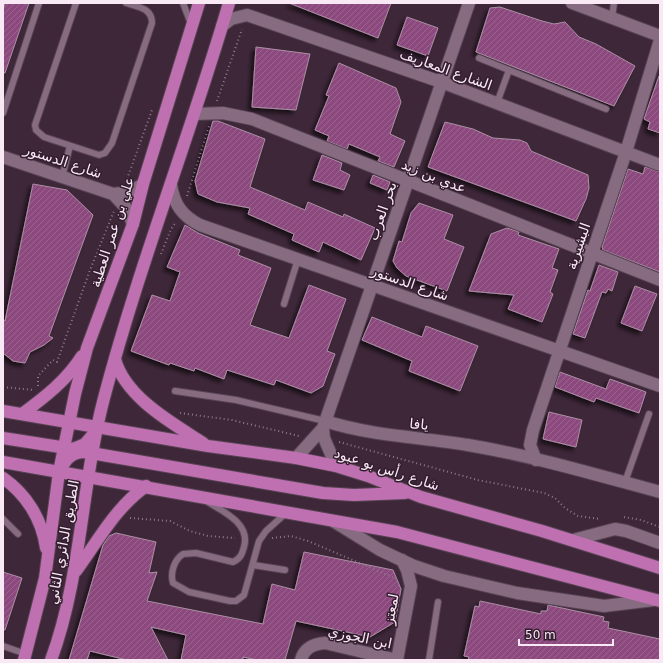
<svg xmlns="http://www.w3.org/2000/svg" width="663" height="663" viewBox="0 0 663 663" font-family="'DejaVu Sans',Cairo,sans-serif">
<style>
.building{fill:url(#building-hatch);stroke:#ac8fa5;filter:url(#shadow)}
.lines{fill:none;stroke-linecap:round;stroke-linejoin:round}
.service-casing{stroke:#574353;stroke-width:8}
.minor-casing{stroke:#574353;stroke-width:14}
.tertiary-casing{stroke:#574353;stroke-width:14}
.primary-casing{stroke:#574353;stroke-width:14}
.path{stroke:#8e7a89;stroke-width:2;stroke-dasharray:1 3;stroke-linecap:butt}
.service{stroke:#876c81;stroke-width:6}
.minor{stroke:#876c81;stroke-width:12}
.tertiary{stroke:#876c81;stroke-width:12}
.primary{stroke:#bf70b0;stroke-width:12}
.labels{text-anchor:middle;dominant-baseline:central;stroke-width:3;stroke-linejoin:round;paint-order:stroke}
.street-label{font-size:14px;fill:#f9e9f5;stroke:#331d2f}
</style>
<defs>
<pattern id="building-hatch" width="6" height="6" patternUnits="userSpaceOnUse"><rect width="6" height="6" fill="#8b4a7e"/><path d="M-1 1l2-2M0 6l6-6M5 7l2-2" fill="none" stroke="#9c6491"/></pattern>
<filter id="shadow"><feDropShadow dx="-3.5" dy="3.5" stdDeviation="2" flood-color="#0009"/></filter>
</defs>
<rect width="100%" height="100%" fill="#3e2739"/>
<g class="building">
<polygon points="5,3 29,3 5,73 3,73 3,9"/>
<polygon points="289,3 391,3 378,38"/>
<polygon points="500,7 542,21 554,24 565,22 579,37 596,44 635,66 614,106 476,52 490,8"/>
<polygon points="407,17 438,28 428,56 397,45"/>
<polygon points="256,47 310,54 296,110 252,107"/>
<polygon points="339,63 396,88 401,102 390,134 405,141 394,167 378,161 380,157 349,144 347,149 327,141 329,136 315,130 329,96 326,95"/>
<polygon points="659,76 660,76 660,133 648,129 650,122 644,119"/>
<polygon points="213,121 218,121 265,139 250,187 305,210 308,202 343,217 344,214 375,228 361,260 323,242 319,252 292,240 294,234 248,214 250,208 217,202 198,194 195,181"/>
<polygon points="445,122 473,129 493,138 520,140 527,143 531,151 588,175 589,188 586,199 576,221 428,167"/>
<polygon points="322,155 342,163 340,170 350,175 344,190 313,180"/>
<polygon points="645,167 660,172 660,272 603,250 602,247 628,169 643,174"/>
<polygon points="373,175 390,182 387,190 370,183"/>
<polygon points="33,184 67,190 93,215 49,336 53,338 44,345 30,352 25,363 13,361 3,353 3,320 5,321"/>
<polygon points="419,203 453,215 444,239 464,247 447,291 406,276 397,268 393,261 399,241 402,242 411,213"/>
<polygon points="185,225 198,233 240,250 238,255 271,268 250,325 289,338 309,285 346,299 327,351 335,354 323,386 311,393 276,380 274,385 227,370 224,379 195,368 194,371 170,363 169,365 131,351 152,295 170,301 180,272 167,267"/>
<polygon points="507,228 519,232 518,235 559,249 552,268 558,270 550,292 553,294 542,322 508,309 514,295 469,291 491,234"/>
<polygon points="599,265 618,272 612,291 608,289 606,293 602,292 585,338 573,334 588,290 590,291"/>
<polygon points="635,286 657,294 642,331 621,323"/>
<polygon points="372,317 422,337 426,326 478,346 460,391 409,371 412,361 362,340"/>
<polygon points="560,372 606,389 610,379 646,392 639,413 596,398 594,402 555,387"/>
<polygon points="549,412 582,420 576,447 543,439"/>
<polygon points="116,533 156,542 149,573 157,572 147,601 263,624 272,584 295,590 304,552 393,570 401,589 395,622 370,637 296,621 285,660 257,660 243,657 243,660 181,660 186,635 151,627 168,660 127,660 90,651 87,660 69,660 103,545 109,536"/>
<polygon points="3,572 22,578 5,630 3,630"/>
<polygon points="480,601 541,614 541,611 547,611 548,605 604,617 603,621 609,622 608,628 660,639 660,660 468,660 469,657 464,656 475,606 479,607"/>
</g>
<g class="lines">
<defs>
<g id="service">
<path d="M 76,3 L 35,125 L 36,130 L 44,137 L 99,155 L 105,153 L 112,143 L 152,23 C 152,8 138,7 126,3"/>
<polyline points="183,3 191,24"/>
<polyline points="612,18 614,3"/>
<polyline points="479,58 606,109"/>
<polyline points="497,103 509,70"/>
<polyline points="3,113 39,3"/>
<polyline points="62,177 70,146"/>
<polyline points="284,304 298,259"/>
<polyline points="175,391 236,400 325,421"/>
<polyline points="625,482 649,414"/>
<path d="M 206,501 C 222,511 251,523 244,547 C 242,554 241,558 233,562 L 196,553 L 183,554 C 174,560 170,573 173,583 L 189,592 L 230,601 L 236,601 L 244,595 L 259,541 L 266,531 L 286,513"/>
<polyline points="3,519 18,534"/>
<polyline points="253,565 285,570"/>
<polyline points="3,646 26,654"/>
<polyline points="429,660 438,602"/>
</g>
<g id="minor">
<polyline points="572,3 660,36"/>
<polyline points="222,26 231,19 247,15 441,82 660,165"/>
<polyline points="194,114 223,113 252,119 660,280"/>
<polyline points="3,157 113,194 126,208 133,224"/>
<path d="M 171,185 C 174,204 182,216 200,225 L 660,386"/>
<polyline points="113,194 130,192 143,184"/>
<path d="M 325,421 C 372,436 420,437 468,445 C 533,456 597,475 660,492"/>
<polyline points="323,428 324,438 336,466"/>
<polyline points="296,458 323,428 469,3"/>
<polyline points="536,460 530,445 533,430 626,152 660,40"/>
<polyline points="333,521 380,550 414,566 444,576 517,593 604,606 654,600"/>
<path d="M 301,660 C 304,648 313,644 325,643 L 397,660"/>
<polyline points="397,660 411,586 407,570 402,560"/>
</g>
<polyline id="tertiary" points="573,540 615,529 626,531 660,543"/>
<g id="primary">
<path d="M 115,359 C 125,397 172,423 203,443"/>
<polyline points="3,411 208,446 296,458 336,466 368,476 421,497 542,531 660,568"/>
<path d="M 22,414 C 45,397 67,380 82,356"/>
<polyline points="3,438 73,449 85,444 97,430"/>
<polyline points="3,462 397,532 660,601"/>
<path d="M 61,469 C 66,458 73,452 85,452 L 323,493 L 354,495 L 405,493"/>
<path d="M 3,478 C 26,494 42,519 46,548"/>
<path d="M 76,571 C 98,541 115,508 146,486"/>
<polyline points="24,660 45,578 59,472 75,394 87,348 133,224 143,184 199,3"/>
<path d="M 51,660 C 82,576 81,485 104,398 C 139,265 190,136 229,3"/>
</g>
</defs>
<use href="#service" class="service-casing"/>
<use href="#minor" class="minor-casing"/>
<use href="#tertiary" class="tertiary-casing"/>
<use href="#primary" class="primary-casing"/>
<g class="path">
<polyline points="217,101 242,29"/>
<polyline points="127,179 152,110"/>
<polyline points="187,196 209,126"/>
<polyline points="161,254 171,229 176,222"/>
<polyline points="38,386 38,376 53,360 57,362 90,270 114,211"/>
<polyline points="3,387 34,390"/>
<polyline points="180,413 232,420 299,436"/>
<polyline points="339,442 478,480 544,493 555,498 565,508 578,516 600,519"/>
<polyline points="624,517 641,520 660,527"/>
<polyline points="130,518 170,521 190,531 208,536 235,538"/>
<polyline points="272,538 291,536 308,541 397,579"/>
</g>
<use href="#service" class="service"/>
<use href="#minor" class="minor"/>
<use href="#tertiary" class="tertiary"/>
<use href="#primary" class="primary"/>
</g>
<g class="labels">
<g class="street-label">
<text transform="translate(446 69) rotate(20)">الشارع المعاريف</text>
<text transform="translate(63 161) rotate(18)">شارع الدستور</text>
<text transform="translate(434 176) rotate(22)">عدي بن زيد</text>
<text transform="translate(382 211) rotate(-71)">بحر العرب</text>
<text transform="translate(112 232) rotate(-72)">علي بن عمر العطية</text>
<text transform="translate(578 246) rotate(-71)">البشيرية</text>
<text transform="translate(410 283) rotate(19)">شارع الدستور</text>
<text transform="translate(419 424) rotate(5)">يافا</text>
<text transform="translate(387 469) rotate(18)">شارع رأس بو عبود</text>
<text transform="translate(63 542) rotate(-80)">الطريق الدائري الثاني</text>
<text transform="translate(391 609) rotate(-80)">لمعتز</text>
<text transform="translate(360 637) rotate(12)">ابن الجوزي</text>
</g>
</g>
<rect width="663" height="663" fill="none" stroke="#f9e9f5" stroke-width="8"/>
<path d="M519 639v6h94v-6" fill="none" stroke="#f9e9f5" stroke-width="2"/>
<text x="525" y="639" font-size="12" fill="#f9e9f5" stroke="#331d2f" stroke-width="3" paint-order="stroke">50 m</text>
</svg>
